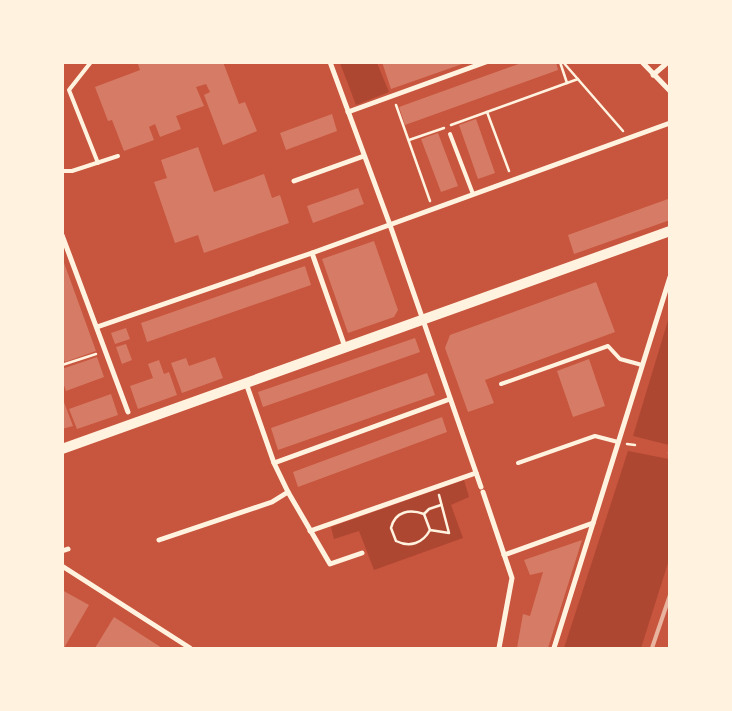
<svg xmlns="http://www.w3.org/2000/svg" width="732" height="711" viewBox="0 0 732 711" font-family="Signika,sans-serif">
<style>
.green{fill:#ae4732}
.building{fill:#d67c66}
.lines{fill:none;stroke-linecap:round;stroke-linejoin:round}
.path{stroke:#fff3e0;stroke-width:2.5}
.service{stroke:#fff3e0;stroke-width:4}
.minor{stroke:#fff3e0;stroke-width:5}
.secondary{stroke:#fff3e0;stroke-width:10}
.rail{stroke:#e9b49f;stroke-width:4}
</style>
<rect width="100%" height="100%" fill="#c8553d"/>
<g class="green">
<polygon points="340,63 377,63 389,92 356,105"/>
<polygon points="669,317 670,445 669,445 633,436"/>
<polygon points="628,451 669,459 669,560 641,648 564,648"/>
<polygon points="464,480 469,497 451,505 463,538 374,570 359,531 334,539 331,527"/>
</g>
<g class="building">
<polygon points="142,62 223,62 239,104 245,102 257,131 223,145 204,95 210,92 206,84 196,87 204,106 176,116 181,129 160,137 155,124 149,127 154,140 124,151 112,120 108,121 95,87 140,70 138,64"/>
<polygon points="382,62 465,62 465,63 391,89"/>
<polygon points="524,62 556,62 558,70 405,125 399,107"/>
<polygon points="332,114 337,131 286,150 280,133"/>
<polygon points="476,119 495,173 478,179 459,125"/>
<polygon points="438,133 458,186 441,192 421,139"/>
<polygon points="198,147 214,192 264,174 272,198 280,195 289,223 204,253 198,235 175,243 154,182 167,178 161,160"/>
<polygon points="358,188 364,204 313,223 307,206"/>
<polygon points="668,199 670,220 574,254 568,235"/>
<polygon points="374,241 398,310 394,317 348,333 322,259"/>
<polygon points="63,260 96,351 65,362 62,357"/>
<polygon points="305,266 311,285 147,342 141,323"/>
<polygon points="596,282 615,332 485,380 494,403 468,412 445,348 450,335"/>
<polygon points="126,328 130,339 115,344 111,333"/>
<polygon points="415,338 420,352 263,407 258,392"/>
<polygon points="126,344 132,360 122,364 116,347"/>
<polygon points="97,357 104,377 66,391 62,380 62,369"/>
<polygon points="215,357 223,378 182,393 171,363 186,358 189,366"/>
<polygon points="589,359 605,406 573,417 557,371"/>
<polygon points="159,360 164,374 169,372 177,395 138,409 130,386 153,378 148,364"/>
<polygon points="427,373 435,395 278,450 271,428"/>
<polygon points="111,394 118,415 77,429 69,409"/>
<polygon points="62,397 73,426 62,429"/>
<polygon points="442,417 447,432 298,487 293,472"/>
<polygon points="582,540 548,648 517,648 523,614 530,616 543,572 530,575 524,560"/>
<polygon points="62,590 89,605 64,648 62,648"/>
<polygon points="114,617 162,648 95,648"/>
</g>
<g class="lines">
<g class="path">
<polyline points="560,62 567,83 578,79"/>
<polyline points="563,62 623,131"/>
<polyline points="396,105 430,201"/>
<polyline points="487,112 509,171"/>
<polyline points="451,125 567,83"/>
<polyline points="409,140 444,128"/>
<polyline points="62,365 96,354"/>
<polyline points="627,444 635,445"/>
<polyline points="669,453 670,453"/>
<path d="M 424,514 C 410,509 395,511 391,528 L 396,541 C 410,548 423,543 430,530 L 449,533 L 439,495"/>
<polyline points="430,530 424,514 429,509 441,505"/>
</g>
<g class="service">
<polyline points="91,62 69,90 98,163"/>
<polyline points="450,134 473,194"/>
<polyline points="62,171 72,171 118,156"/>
<polyline points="501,384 608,346 620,359 642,365"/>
<polyline points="518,463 595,436 618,442"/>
</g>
<g class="minor">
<polyline points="330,62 390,225 481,487"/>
<polyline points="642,62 670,91"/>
<polyline points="653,75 668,62"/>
<polyline points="348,112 486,62"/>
<polyline points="294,181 364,156"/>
<polyline points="62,235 128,412"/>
<polyline points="312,253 345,347"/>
<polyline points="97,327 312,253 670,123"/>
<polyline points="246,383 274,463 288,492 330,564 362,553"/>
<polyline points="274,463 450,399"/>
<polyline points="483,492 512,578 499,648"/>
<polyline points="310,531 476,473"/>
<polyline points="159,540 272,502 288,492"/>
<polyline points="62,551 68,549"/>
<polyline points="504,555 593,523"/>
<polyline points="62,566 190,648"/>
<polyline points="554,648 670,277"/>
</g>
<polyline class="secondary" points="62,449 670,231"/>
<polyline class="rail" points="652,648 670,595"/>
</g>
<rect width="732" height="711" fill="none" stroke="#fff3e0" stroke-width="128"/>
</svg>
